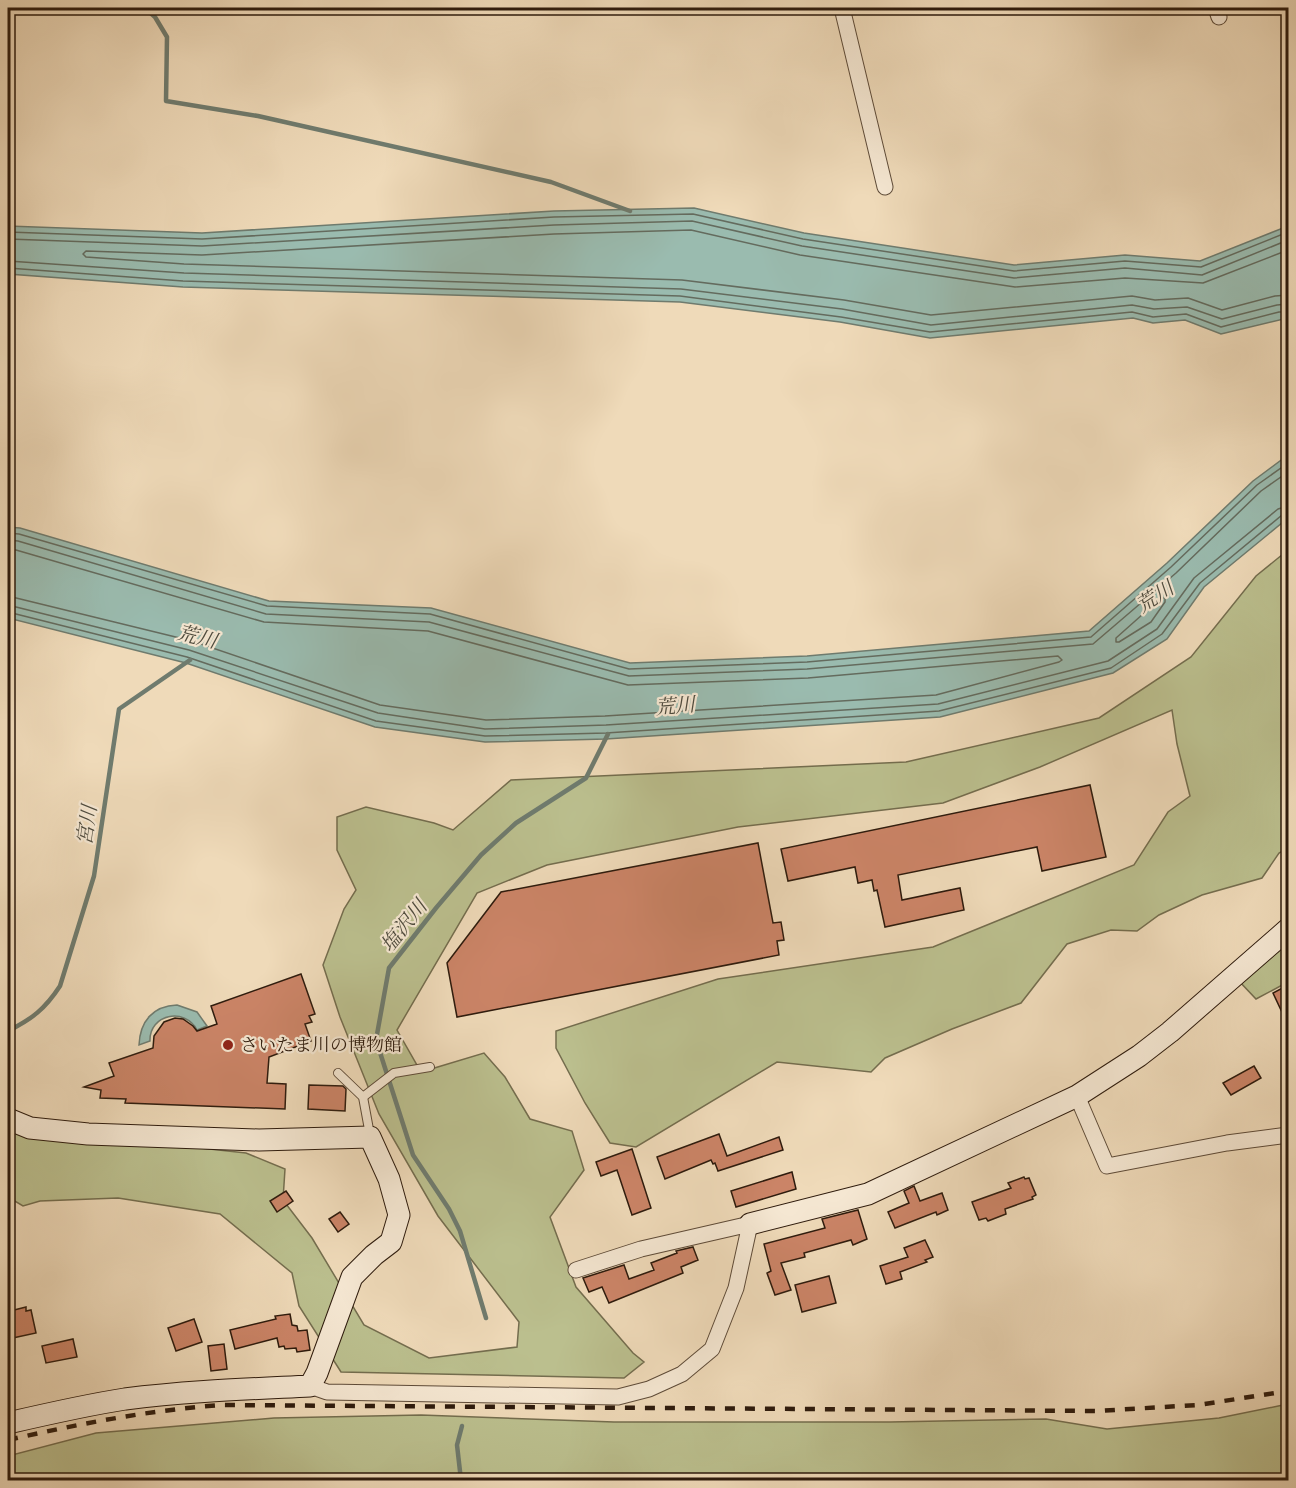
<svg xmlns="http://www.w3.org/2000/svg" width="1296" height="1488" viewBox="0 0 1296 1488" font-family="'IM FELL French Canon','Noto Serif JP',serif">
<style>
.green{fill:#bbbf8e;stroke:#746d4e;stroke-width:1.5}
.water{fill:#9abbaf;stroke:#6f7b6e;stroke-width:1.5}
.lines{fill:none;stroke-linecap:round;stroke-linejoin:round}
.shore{stroke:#646b5e;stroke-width:1.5}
.stream{stroke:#6f7b6e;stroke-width:4.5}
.building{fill:#cb8467;stroke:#2e1b0d;stroke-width:1.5}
.lane-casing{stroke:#5e4b38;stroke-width:10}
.street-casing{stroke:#5e4b38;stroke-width:17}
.secondary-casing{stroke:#2e1b0d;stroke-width:23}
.lane{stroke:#f5e7d2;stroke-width:8}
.street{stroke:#f5e7d2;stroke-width:15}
.secondary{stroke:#f5e7d2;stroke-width:21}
.rail{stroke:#2e1b0d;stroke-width:4.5;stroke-dasharray:10 10;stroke-linecap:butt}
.poi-dot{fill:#8f2418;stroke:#f5e7d2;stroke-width:2}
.labels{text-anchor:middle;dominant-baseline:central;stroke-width:4.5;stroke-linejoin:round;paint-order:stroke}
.poi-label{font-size:18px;fill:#2e1b0d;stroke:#f5e7d2;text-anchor:start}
.water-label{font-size:20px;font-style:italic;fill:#4e4b3e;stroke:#f5e7d2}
</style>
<rect width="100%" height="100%" fill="#efdab9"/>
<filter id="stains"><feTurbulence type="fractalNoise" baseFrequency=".00333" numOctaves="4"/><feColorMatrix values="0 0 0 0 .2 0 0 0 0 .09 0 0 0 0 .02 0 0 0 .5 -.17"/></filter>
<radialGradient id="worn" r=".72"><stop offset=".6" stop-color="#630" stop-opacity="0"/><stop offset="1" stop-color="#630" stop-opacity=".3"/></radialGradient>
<g class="green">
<polygon points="1288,550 1288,848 1279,853 1262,878 1202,895 1159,915 1137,931 1111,930 1067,944 1021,1003 952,1029 885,1058 871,1072 777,1062 636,1147 610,1143 585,1103 556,1048 556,1031 718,979 933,947 1134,865 1168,812 1190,796 1177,744 1172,710 1040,767 943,803 738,827 547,865 477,893 397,1030 421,1072 484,1053 505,1077 530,1119 572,1131 584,1170 550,1217 576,1287 633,1353 644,1362 624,1378 341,1372 299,1306 292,1273 220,1214 118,1198 40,1201 23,1206 8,1197 8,1127 246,1153 285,1169 283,1200 312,1238 364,1325 429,1358 517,1347 519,1322 438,1216 379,1114 340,1017 323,965 344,909 356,890 337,850 337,817 366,807 434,823 453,830 511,780 906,762 1099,718 1191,657 1256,576"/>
<polygon points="1288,941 1288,982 1256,999 1239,981"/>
<polygon points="1288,1404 1288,1480 8,1480 8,1456 96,1433 274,1418 421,1415 614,1422 890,1422 1046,1419 1107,1429 1219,1418"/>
</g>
<g class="water">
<polygon points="694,208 804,233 1014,265 1125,255 1200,261 1288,226 1288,318 1221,334 1185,320 1153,323 1133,318 930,338 840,322 680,302 183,287 8,274 8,226 202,233 554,211"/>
<polygon points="1288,455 1288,518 1204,587 1167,639 1113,673 940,717 606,739 485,742 375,727 186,663 8,618 8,527 20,528 269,601 431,608 630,663 807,656 1089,631 1167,563 1253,481"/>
<path d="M 177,1005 L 197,1012 L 207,1026 L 197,1030 C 185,1007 149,1014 150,1041 L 139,1045 C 140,1021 153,1006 177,1005 Z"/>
</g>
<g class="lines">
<g class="shore">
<polyline points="8,232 202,239 554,217 693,214 803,239 1014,271 1125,261 1201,267 1288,232"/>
<polyline points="8,239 202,246 554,225 692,221 802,246 1014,278 1125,268 1202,275 1288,240"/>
<polyline points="1288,250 1203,283 1125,278 1015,287 800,255 691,230 554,234 202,255 86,251 83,254 86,257 184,264 682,280 844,300 931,315 1132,296 1155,300 1188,298 1222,310 1275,296 1288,295"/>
<polyline points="8,261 184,273 681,289 842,309 931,325 1132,305 1154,309 1187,307 1222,319 1277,305 1288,304"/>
<polyline points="8,268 183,281 680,296 841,317 930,332 1132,312 1153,317 1186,314 1221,327 1279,312 1288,312"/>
<polyline points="8,533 19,534 267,606 430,614 629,669 807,662 1091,637 1171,567 1257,485 1288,463"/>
<polyline points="8,540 18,541 266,614 429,622 629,676 807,669 1093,644 1176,573 1261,491 1288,472"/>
<polyline points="8,549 16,550 264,622 428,631 628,685 808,678 1058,656 1062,660 1059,662 936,695 605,716 486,720 380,705 192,641 8,596"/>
<polygon points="1161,598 1165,598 1165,602 1151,622 1119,642 1116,642 1116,638"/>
<polyline points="8,605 189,650 378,713 485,729 606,725 938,704 1108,661 1157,629 1194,578 1278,509 1288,506"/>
<polyline points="8,612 187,657 376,721 485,736 606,733 939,711 1111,668 1162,634 1200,583 1282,515 1288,514"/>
</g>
<g class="stream">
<polyline points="145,8 155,17 167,37 166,101 258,116 551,182 630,211"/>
<path d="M 8,1031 C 32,1019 45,1009 60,986 L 94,876 L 119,709 L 190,660"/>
<polyline points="486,1318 460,1231 449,1209 413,1155 376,1040 389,968 436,908 481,855 516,823 586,778 608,734"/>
<polyline points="461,1480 457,1445 462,1426"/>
</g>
</g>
<g class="building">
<polygon points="1090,785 1106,857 1042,871 1037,847 898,875 902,900 960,888 964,910 885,927 877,890 874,891 872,880 858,883 855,867 788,881 781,849"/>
<polygon points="758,843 773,923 781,922 784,940 777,941 779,955 457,1017 447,963 501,892"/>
<polygon points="301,974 315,1014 309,1016 312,1022 305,1024 311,1041 269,1057 267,1083 286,1084 285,1109 125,1103 126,1099 100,1098 101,1090 84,1087 114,1076 109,1063 153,1048 154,1036 164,1022 175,1018 183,1019 193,1026 197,1031 217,1024 211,1006"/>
<polygon points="1288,985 1288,1025 1273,993"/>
<polygon points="1254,1066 1261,1078 1231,1095 1223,1083"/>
<polygon points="309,1085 343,1086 346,1089 345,1111 308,1109"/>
<polygon points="719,1134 727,1156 779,1137 783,1150 718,1171 715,1163 713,1164 711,1160 665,1179 657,1157"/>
<polygon points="632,1149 651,1208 632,1215 617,1170 601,1176 596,1162"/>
<polygon points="792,1172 796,1189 736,1207 731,1191"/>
<polygon points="1024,1177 1025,1179 1029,1178 1036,1195 1032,1197 1033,1199 1005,1209 1006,1214 988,1221 986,1218 979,1220 972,1202 1011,1188 1008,1183"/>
<polygon points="914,1186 920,1201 942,1193 948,1210 937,1215 936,1212 895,1228 888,1212 909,1203 904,1191"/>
<polygon points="286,1191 293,1201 277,1212 270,1201"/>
<polygon points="858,1210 867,1239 853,1245 851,1240 804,1253 805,1257 781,1263 791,1290 775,1295 767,1273 771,1271 764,1244 825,1228 822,1219"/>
<polygon points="340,1212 349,1224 338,1232 329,1219"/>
<polygon points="925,1240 933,1257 925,1260 927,1262 900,1272 902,1279 886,1284 880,1266 908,1257 904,1248"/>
<polygon points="693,1247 698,1260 681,1267 683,1273 609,1303 602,1287 589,1292 583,1278 624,1265 629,1279 654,1270 651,1263 677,1253 676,1251"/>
<polygon points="829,1276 836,1303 802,1312 795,1285"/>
<polygon points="26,1307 26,1311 31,1310 36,1333 8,1339 8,1318 12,1317 10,1311"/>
<polygon points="290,1314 292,1325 297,1326 298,1331 307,1330 310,1350 297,1352 296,1348 285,1349 284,1346 279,1347 277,1338 235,1349 230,1330 276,1319 275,1316"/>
<polygon points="194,1319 202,1342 176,1351 168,1328"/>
<polygon points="73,1339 77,1357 46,1363 42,1346"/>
<polygon points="224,1344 227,1369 211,1371 208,1346"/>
</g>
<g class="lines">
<defs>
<g id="lane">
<polyline points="338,1073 363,1097 370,1135"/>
<polyline points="363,1097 394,1073 430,1067"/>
</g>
<g id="street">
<polyline points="842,8 885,187"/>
<polyline points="1216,8 1219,17"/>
<polyline points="1077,1096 1107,1166 1227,1143 1288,1135"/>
<polyline points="310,1386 327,1392 618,1397 649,1389 682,1374 712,1349 736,1288 750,1224 641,1249 576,1270"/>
</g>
<g id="secondary">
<path d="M 8,1119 L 30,1128 L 88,1134 L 259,1140 L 370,1137 L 389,1179 L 399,1215 L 391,1242 L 374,1255 L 352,1277 L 317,1373 L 310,1386 C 249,1389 187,1391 125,1399 C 86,1405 47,1414 8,1423"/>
<polyline points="750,1224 868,1194 1077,1096 1139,1056 1170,1032 1288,929"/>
</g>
</defs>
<use href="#lane" class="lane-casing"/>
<use href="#street" class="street-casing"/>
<use href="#secondary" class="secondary-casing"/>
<use href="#lane" class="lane"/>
<use href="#street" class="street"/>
<use href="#secondary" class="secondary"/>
<path class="rail" d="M 8,1440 C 79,1424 149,1410 222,1405 L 1096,1411 L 1198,1405 L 1288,1391"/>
</g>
<circle class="poi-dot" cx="228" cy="1045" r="6"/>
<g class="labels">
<g class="poi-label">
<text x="240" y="1045">さいたま川の博物館</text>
</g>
<g class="water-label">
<text transform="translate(1155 597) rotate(-33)">荒川</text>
<text transform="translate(197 637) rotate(14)">荒川</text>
<text transform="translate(675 706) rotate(-5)">荒川</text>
<text transform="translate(87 825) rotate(-82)">宮川</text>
<text transform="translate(404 926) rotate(-51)">塩沢川</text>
</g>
</g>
<rect width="1296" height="1488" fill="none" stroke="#efdab9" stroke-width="30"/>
<rect x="9" y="9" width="1278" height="1470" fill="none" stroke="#2e1b0d" stroke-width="3"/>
<rect x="15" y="15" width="1266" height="1458" fill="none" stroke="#2e1b0d" stroke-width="1.5"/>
<rect width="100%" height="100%" filter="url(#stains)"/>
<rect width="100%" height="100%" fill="url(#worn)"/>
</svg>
